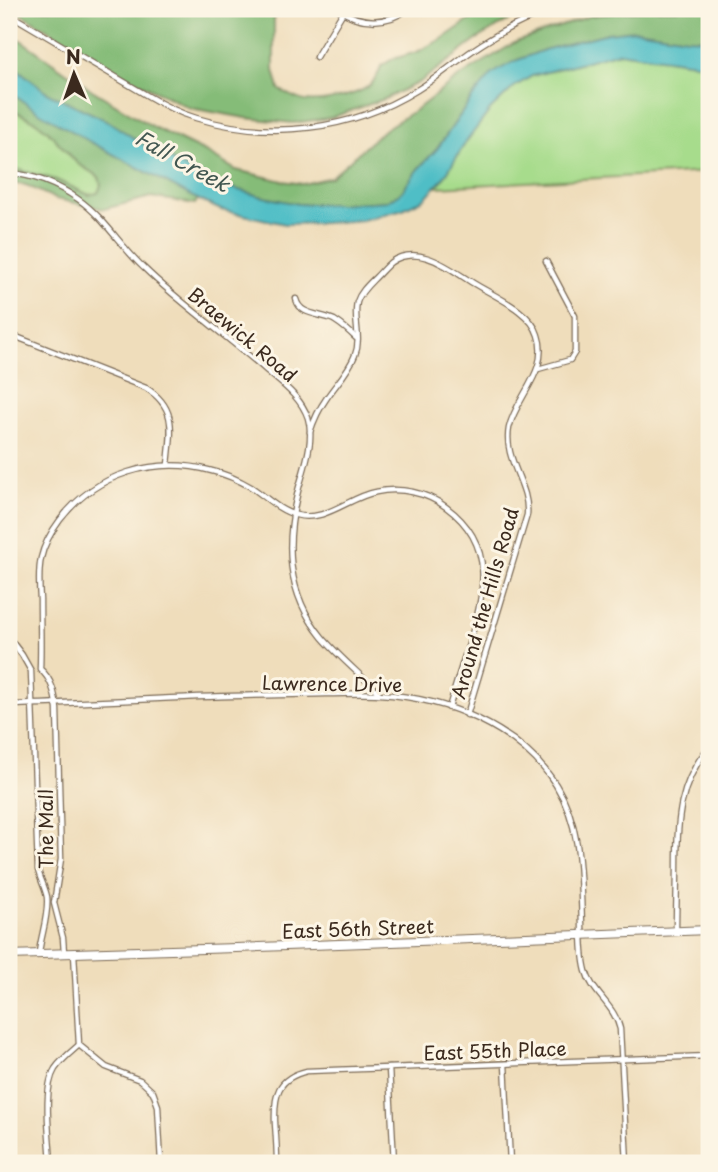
<svg xmlns="http://www.w3.org/2000/svg" width="718" height="1172" viewBox="0 0 718 1172" font-family="'Playpen Sans',sans-serif">
<style>
.green{fill:#a7dc8c;stroke:#718355;stroke-width:2}
.forest{fill:#85bc78;stroke:#60734b;stroke-width:2}
.water{fill:#50bec6;stroke:#467472;stroke-width:2}
.lines{fill:none;stroke-linecap:round;stroke-linejoin:round}
.minor-casing{stroke:#7a6955;stroke-width:7}
.primary-casing{stroke:#7a6955;stroke-width:10}
.minor{stroke:#fff;stroke-width:4.5}
.primary{stroke:#fff;stroke-width:8}
.labels{text-anchor:middle;dominant-baseline:central;stroke-width:6;stroke-linejoin:round;paint-order:stroke}
.street-label{font-size:19px;fill:#3b2a1e;stroke:#fcf5e5}
.water-label{font-size:21px;font-style:italic;fill:#415650;stroke:#fcf5e5}
</style>
<rect width="100%" height="100%" fill="#fcf5e5"/>
<filter id="ink" filterUnits="userSpaceOnUse"><feTurbulence type="fractalNoise" baseFrequency=".0143" numOctaves="2"/><feDisplacementMap in="SourceGraphic" scale="14" xChannelSelector="R" yChannelSelector="G"/><feConvolveMatrix kernelMatrix="1 2 1 2 8 2 1 2 1" color-interpolation-filters="sRGB"/></filter>
<filter id="wash" filterUnits="userSpaceOnUse"><feTurbulence type="fractalNoise" baseFrequency=".00686" numOctaves="4" result="noise"/><feDisplacementMap in="SourceGraphic" scale="28" xChannelSelector="R" yChannelSelector="G"/><feGaussianBlur stdDeviation="1.57" result="paint"/><feColorMatrix in="noise" values="0 0 0 0 0 0 0 0 0 0 0 0 0 0 0 0 0 1.4 0 .05"/><feComposite in="paint" operator="in"/></filter>
<g filter="url(#wash)">
<rect width="100%" height="100%" fill="#efddbb"/>
<g class="green">
<polygon points="619,52 709,65 709,172 436,187 443,179 466,142 490,110 514,87 532,76"/>
<polygon points="9,108 35,121 48,131 77,163 99,177 101,185 98,193 89,195 56,180 9,169"/>
</g>
<g class="forest">
<path d="M 13,9 L 274,9 L 274,70 L 279,89 C 287,94 295,99 305,101 C 320,103 358,96 370,85 C 376,79 379,74 381,66 L 393,59 L 417,52 L 442,39 L 486,9 L 536,9 L 513,18 L 482,36 L 420,82 L 405,89 L 387,98 L 330,118 L 293,123 L 246,118 L 190,108 L 128,77 Z"/>
<polygon points="651,9 709,9 709,39 687,38 636,30 608,33 544,50 515,61 472,98 437,149 418,169 401,193 387,201 338,204 298,204 259,196 215,183 150,149 108,121 48,93 12,65 9,60 9,32 92,90 155,128 207,153 236,170 283,181 303,184 331,177 385,129 417,109 459,77 516,42 590,16"/>
<path d="M 9,92 C 69,132 134,166 198,199 L 195,204 L 151,197 L 104,209 L 56,199 L 26,185 L 9,183 L 9,169 L 13,168 L 56,180 L 89,195 L 98,193 L 101,185 L 99,177 L 77,163 L 48,131 L 35,121 L 9,108 Z"/>
</g>
<polygon class="water" points="636,30 687,38 709,39 709,65 619,52 532,76 514,87 490,110 466,142 443,179 424,199 403,209 362,220 324,223 285,224 221,210 191,196 94,144 39,112 9,92 9,60 12,65 48,93 108,121 150,149 215,183 259,196 298,204 338,204 387,201 401,193 418,169 437,149 472,98 492,74 515,61 544,50 608,33"/>
</g>
<g filter="url(#ink)">
<g class="lines">
<defs>
<g id="minor">
<path d="M 338,9 C 360,24 387,25 408,9"/>
<path d="M 9,14 L 148,96 C 163,105 179,113 196,118 C 269,140 351,131 417,90 C 440,76 460,58 482,44 C 505,29 528,18 553,9"/>
<polyline points="316,57 343,12"/>
<path d="M 9,173 C 33,175 58,185 78,199 C 105,218 120,246 144,268 C 182,305 226,335 266,370 C 282,384 301,397 308,418 C 315,441 304,468 298,491 C 285,543 286,593 322,637 C 339,657 360,674 379,693"/>
<path d="M 296,299 C 300,316 320,313 334,320 C 342,325 349,331 356,338"/>
<path d="M 9,334 L 146,388 C 178,408 171,432 168,465"/>
<polyline points="538,369 570,360 575,352 575,316 546,261"/>
<path d="M 310,432 C 314,420 319,409 326,399 C 336,384 349,371 355,355 C 362,338 353,319 357,302 C 360,292 369,284 376,277 C 381,272 386,266 391,262 C 419,243 450,269 473,283 C 494,296 531,311 538,335 C 550,371 516,396 509,428 C 503,460 530,485 527,515 L 467,715"/>
<path d="M 9,638 L 22,655 L 31,671 L 38,870 C 40,879 45,887 47,897 C 49,915 41,935 39,953"/>
<path d="M 9,705 C 83,703 157,698 231,696 C 263,695 294,695 326,694 C 344,694 361,693 379,694 C 446,698 519,727 556,785 C 582,827 580,876 582,924 C 582,939 582,956 586,971 C 592,993 615,1006 620,1029 L 627,1163"/>
<path d="M 676,931 C 676,909 677,887 677,865 C 677,821 679,783 709,747"/>
<path d="M 64,953 L 63,938 L 54,903 L 61,859 L 57,709 C 55,694 52,679 40,669 C 41,646 40,623 40,600 C 39,586 38,572 41,558 C 44,544 51,532 60,520 C 96,473 155,456 212,471 C 225,474 239,480 251,487 C 265,496 279,511 296,515 C 325,523 349,497 376,492 C 400,487 426,492 446,507 C 498,545 484,596 468,647 C 461,667 455,688 449,708"/>
<polyline points="74,953 79,1045"/>
<polyline points="79,1045 106,1067 140,1080 153,1092 158,1106 161,1163"/>
<polyline points="505,1064 510,1163"/>
<polyline points="389,1068 394,1163"/>
<path d="M 51,1163 C 50,1138 42,1090 55,1069 C 61,1060 71,1052 79,1045"/>
<path d="M 277,1163 C 277,1150 276,1136 275,1123 C 274,1095 277,1078 307,1071 L 709,1056"/>
</g>
<polyline id="primary" points="9,955 236,948 709,930"/>
</defs>
<use href="#minor" class="minor-casing"/>
<use href="#primary" class="primary-casing"/>
<use href="#minor" class="minor"/>
<use href="#primary" class="primary"/>
</g>
</g>
<g class="labels">
<g class="street-label">
<text transform="translate(243 334) rotate(40)">Braewick Road</text>
<text transform="translate(484 603) rotate(-74)">Around the Hills Road</text>
<text transform="translate(332 683) rotate(1)">Lawrence Drive</text>
<text transform="translate(45 829) rotate(-90)">The Mall</text>
<text transform="translate(358 928) rotate(-2)">East 56th Street</text>
<text transform="translate(495 1050) rotate(-2)">East 55th Place</text>
</g>
<g class="water-label">
<text transform="translate(183 160) rotate(29)">Fall Creek</text>
</g>
</g>
<rect width="718" height="1172" fill="none" stroke="#fcf5e5" stroke-width="35"/>
<g transform="translate(74 74) rotate(358)" stroke="#fcf5e5" stroke-width="5" paint-order="stroke">
<path d="M0-5L12 26L0 18L-12 26Z" fill="#3b2a1e"/>
<text y="-10" font-size="19" font-weight="bold" text-anchor="middle" fill="#3b2a1e">N</text>
</g>
</svg>
